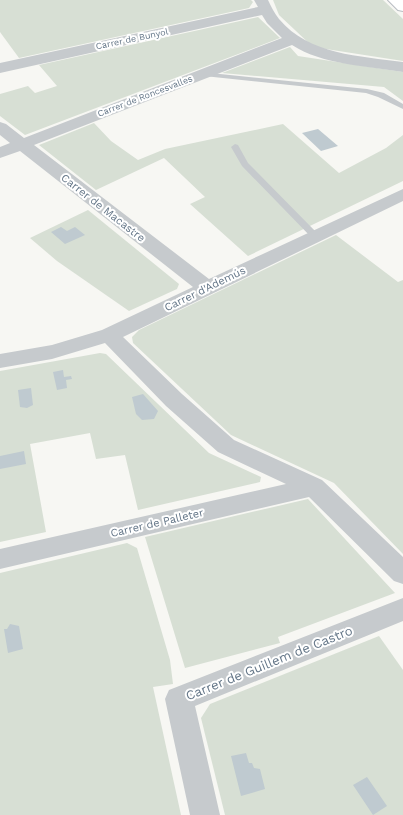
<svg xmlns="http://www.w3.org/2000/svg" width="403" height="815" viewBox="0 0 403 815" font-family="'Work Sans',sans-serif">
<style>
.green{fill:#d7dfd4}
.water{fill:#bfcad0}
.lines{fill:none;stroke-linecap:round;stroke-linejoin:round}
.secondary-casing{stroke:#b8bdc2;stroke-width:2}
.lane{fill:#c6cacd;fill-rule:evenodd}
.street{fill:#c6cacd;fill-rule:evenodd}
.secondary{fill:#fff;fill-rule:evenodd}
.labels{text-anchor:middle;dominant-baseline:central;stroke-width:4;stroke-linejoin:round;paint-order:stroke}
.far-street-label{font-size:9px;fill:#637587;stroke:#fff}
.street-label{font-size:11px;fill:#637587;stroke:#fff}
.near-street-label{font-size:13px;fill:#637587;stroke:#fff}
</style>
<rect width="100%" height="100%" fill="#f7f7f3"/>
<g class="green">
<polygon points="0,0 251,0 253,2 249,8 19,58 0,32"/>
<polygon points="273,0 383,0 403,19 403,61 313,47 279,15"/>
<polygon points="258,17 280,38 25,135 0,116 0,94 28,86 35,93 57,86 39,65"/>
<polygon points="290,47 298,56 403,72 403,101 384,87 222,73"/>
<polygon points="94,123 111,141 138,160 165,149 283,124 339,173 386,148 403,135 403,181 248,256 190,204 205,197 164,158 96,190 39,145"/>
<polygon points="88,210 179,284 177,289 129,311 57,261 30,238"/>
<polygon points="336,235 398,282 403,280 403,554 334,483 231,435 133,343 132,337 139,330"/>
<polygon points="100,353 106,354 209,453 261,477 260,482 138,510 125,455 96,459 90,433 30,444 46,532 0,542 0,371"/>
<polygon points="308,499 395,593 278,637 280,643 185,668 145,537"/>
<polygon points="127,543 137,548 170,660 173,684 153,687 181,815 0,815 0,573"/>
<polygon points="379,636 403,670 403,815 225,815 201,718 210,704"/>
</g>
<g class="water">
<polygon points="318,129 338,146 321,151 302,133"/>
<polygon points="61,227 67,231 75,227 85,235 65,244 51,232"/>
<polygon points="63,370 64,377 71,376 72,379 66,380 67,388 57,390 53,372"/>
<polygon points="31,388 33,405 27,408 20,407 18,390"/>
<polygon points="143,394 158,411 154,419 142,420 136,414 132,397"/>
<polygon points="24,451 26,464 0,469 0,456"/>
<polygon points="10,624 19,626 23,649 8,653 4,629 7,629"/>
<polygon points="246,753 249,763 252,763 254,768 260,769 265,789 241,796 231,756"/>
<polygon points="367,777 387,806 373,815 353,785"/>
</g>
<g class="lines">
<defs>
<polygon id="secondary" points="388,0 403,0 403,11 398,10"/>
</defs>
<use href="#secondary" class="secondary-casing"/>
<g class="lane">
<polygon points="201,72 367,89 384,93 403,104 403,109 378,97 366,93 204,76 200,74"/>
<polygon points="235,144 238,145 248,163 318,234 318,238 312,238 242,166 231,147"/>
</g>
<g class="street">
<path d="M 254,0 L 268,0 C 271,6 274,13 279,19 C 309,55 360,56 403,62 L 403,72 C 367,66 323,65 292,45 L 34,145 L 209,279 L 403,189 L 403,201 L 123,337 L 182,394 L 234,440 L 322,480 L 403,557 L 403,584 L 394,581 L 309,497 L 0,569 L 0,549 L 286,484 L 218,452 L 166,406 L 105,343 L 52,359 L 0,368 L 0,354 L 52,345 L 102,330 L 193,287 L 20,151 L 0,158 L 0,147 L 10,143 L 0,135 L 0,122 L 6,124 L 24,138 L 282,38 L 267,23 L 262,15 L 0,73 L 0,63 L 258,7 Z"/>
<polygon points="403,598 403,621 195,706 220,815 190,815 165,699 169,690"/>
</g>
<use href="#secondary" class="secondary"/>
</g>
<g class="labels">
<g class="far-street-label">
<text transform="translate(132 39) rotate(-12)">Carrer de Bunyol</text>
<text transform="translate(145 96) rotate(-21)">Carrer de Roncesvalles</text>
</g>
<g class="street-label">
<text transform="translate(103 208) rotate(38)">Carrer de Macastre</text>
<text transform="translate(205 289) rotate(-26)">Carrer d'Ademús</text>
<text transform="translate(157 523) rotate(-13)">Carrer de Palleter</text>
</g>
<g class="near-street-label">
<text transform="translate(269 663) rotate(-22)">Carrer de Guillem de Castro</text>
</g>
</g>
</svg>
